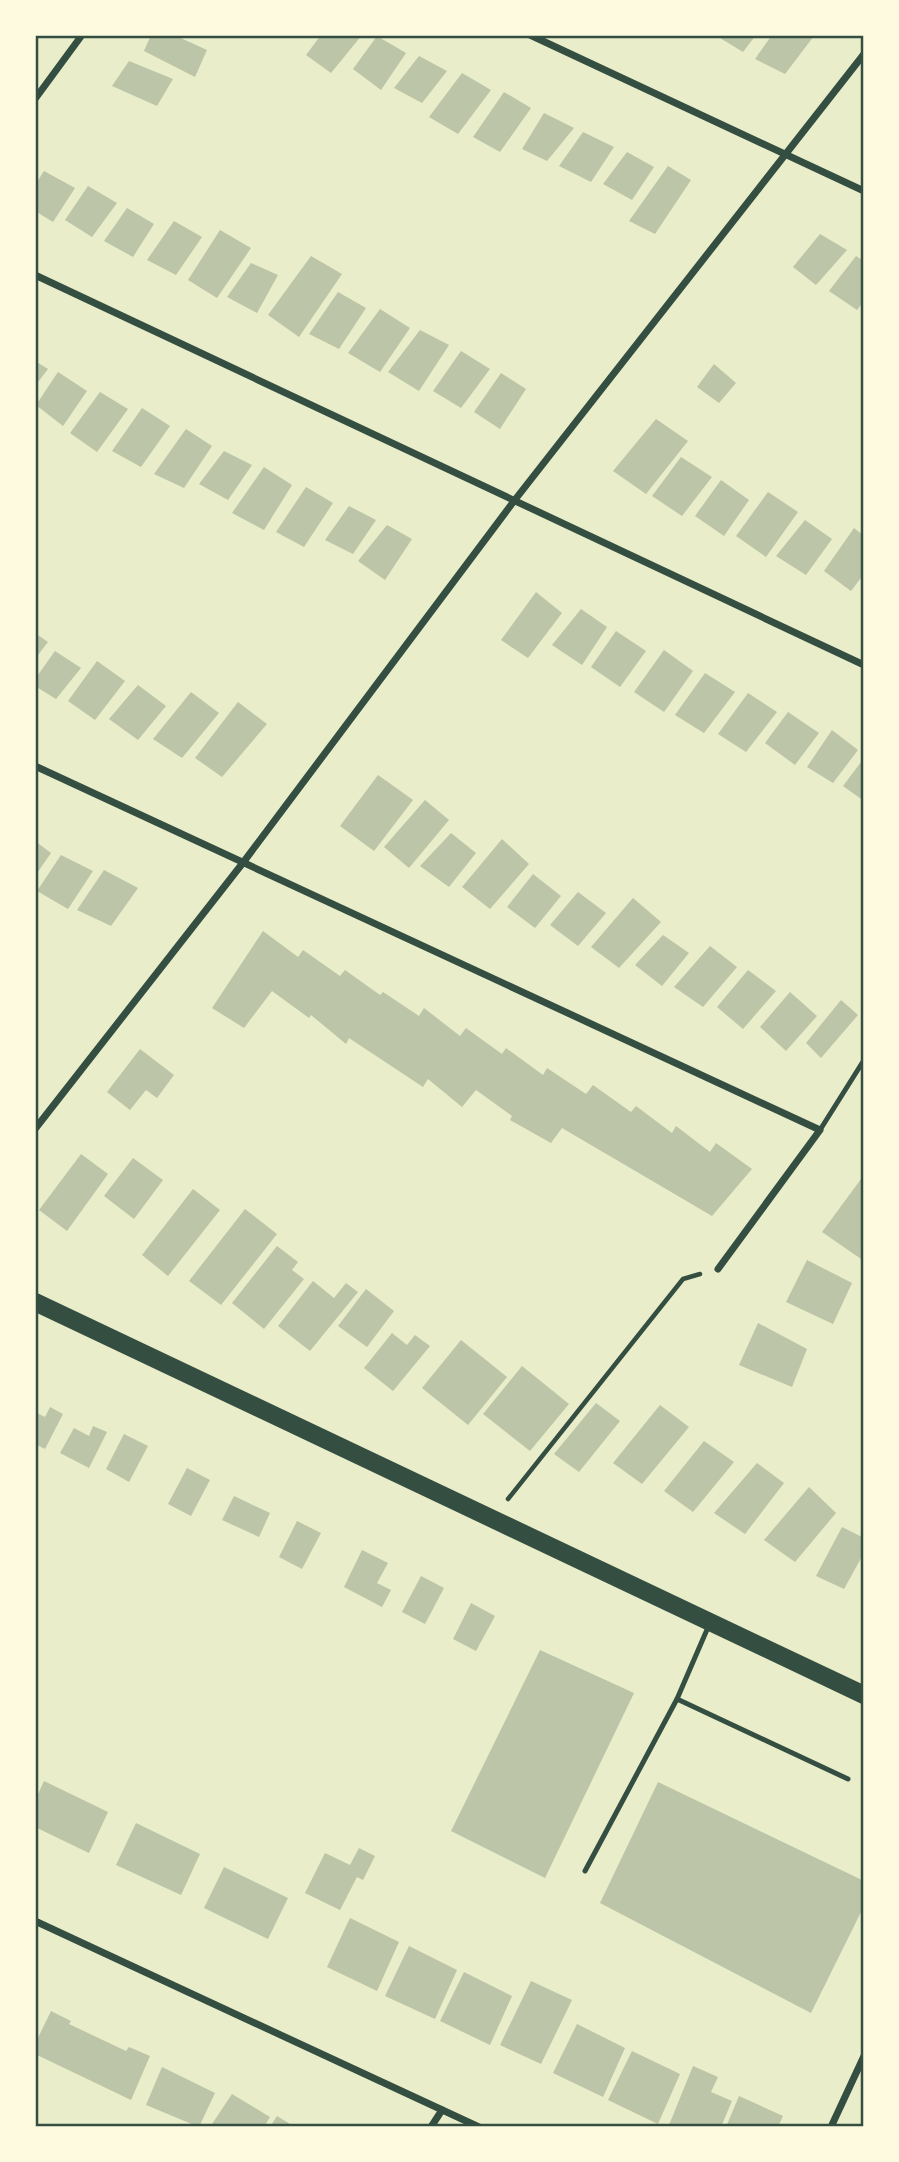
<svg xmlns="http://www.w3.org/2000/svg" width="899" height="2162" viewBox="0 0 899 2162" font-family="'Fira Sans',sans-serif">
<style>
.building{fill:#bcc5a7}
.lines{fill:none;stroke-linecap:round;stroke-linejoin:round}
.path{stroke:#344e41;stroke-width:4.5}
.service{stroke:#344e41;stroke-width:5}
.minor{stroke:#344e41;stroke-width:7}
.primary{stroke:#344e41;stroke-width:18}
.neatline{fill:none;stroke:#344e41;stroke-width:2.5}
</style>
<rect width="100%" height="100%" fill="#e9edc9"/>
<g class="building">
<polygon points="151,35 174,35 207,50 195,77 144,51"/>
<polygon points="321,35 362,35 331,73 306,55"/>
<polygon points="715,35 756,35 743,52"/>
<polygon points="772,35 812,35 814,36 785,74 755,59"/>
<polygon points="377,36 406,53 381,90 353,69"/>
<polygon points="419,56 447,71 422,103 394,88"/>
<polygon points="129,61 173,79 157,106 112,86"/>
<polygon points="462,73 491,90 458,134 429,117"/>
<polygon points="504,92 531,108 500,152 473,137"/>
<polygon points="544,113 574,128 547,161 522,149"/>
<polygon points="583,132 614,147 591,182 559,166"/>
<polygon points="627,152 654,167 632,200 603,184"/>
<polygon points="668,166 691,180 655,234 629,221"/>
<polygon points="44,171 75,188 53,222 35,211 35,185"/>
<polygon points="88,186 117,203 92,237 65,220"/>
<polygon points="127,208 154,224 133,257 104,241"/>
<polygon points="174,221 202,237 176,275 147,260"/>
<polygon points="220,230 251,248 217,298 188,280"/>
<polygon points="820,234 847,250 816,285 793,267"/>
<polygon points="311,256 342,274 299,337 268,315"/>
<polygon points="856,256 864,261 864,301 857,310 829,291"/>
<polygon points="251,263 278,275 257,313 227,297"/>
<polygon points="338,292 366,308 339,349 309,334"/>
<polygon points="380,309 410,328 380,372 348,353"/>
<polygon points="420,330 449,345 419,391 388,372"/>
<polygon points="461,351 490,369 461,408 433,391"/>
<polygon points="35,361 48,369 35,386"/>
<polygon points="714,364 736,383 719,403 697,387"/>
<polygon points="58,372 87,391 63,426 36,405"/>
<polygon points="501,373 526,389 500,429 474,412"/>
<polygon points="100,392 128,409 97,452 70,433"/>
<polygon points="142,408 170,426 141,467 112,451"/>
<polygon points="656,419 688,441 646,494 613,471"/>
<polygon points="186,429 212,446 184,488 154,474"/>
<polygon points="224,451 252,465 228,500 199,484"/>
<polygon points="681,457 712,477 682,516 652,496"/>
<polygon points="264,467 292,485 264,530 232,513"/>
<polygon points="721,480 749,500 724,536 695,516"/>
<polygon points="306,487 333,503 304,547 276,532"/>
<polygon points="768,492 798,512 766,557 736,536"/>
<polygon points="349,506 376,520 353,554 325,540"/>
<polygon points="805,520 832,539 806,575 776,556"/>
<polygon points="387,525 412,539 385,580 358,561"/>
<polygon points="854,528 864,536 864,574 851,591 824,571"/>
<polygon points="536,592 562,613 528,658 501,640"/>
<polygon points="581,609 607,627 582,665 552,645"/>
<polygon points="616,631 646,651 620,687 591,667"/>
<polygon points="35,633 48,642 35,659"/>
<polygon points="664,650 693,671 664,712 634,692"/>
<polygon points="55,651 81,668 56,699 35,686 35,679"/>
<polygon points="97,661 125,681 95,720 68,701"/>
<polygon points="705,673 735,692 704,733 675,715"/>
<polygon points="138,685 166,706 138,740 109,719"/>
<polygon points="191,692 219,713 182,758 153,739"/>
<polygon points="748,693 777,712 746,752 718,734"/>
<polygon points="238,702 267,724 222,777 195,758"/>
<polygon points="788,712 819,733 795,765 765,743"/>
<polygon points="832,730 858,750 833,783 807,767"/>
<polygon points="864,758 864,801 843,786"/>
<polygon points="378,775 413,800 374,851 340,826"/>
<polygon points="425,800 449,820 409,868 384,847"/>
<polygon points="451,833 476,853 449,887 420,866"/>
<polygon points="502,839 529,864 490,909 462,887"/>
<polygon points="35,841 51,853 35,876"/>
<polygon points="61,855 93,871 68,909 37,891"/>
<polygon points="104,870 138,888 111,926 77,910"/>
<polygon points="533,874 561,896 535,928 507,907"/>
<polygon points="578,892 606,913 578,946 550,925"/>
<polygon points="633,898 661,922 619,968 591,947"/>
<polygon points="263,931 298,957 303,950 340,976 345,970 380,995 383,992 419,1016 424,1008 460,1036 466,1028 502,1054 506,1048 543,1075 547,1068 586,1094 593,1085 631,1112 636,1106 672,1133 676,1126 710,1152 716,1143 752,1169 712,1216 562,1128 551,1143 510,1120 512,1116 476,1090 462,1107 428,1079 423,1087 349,1038 346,1044 311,1015 309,1018 272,991 244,1028 212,1008"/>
<polygon points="663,935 689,953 662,986 635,965"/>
<polygon points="710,946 737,967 703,1007 674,987"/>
<polygon points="748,970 776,991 743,1029 717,1007"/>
<polygon points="790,992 817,1016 786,1051 760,1027"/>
<polygon points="841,1000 858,1015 821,1058 806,1043"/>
<polygon points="140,1049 174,1075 157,1098 146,1090 130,1110 107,1092"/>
<polygon points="81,1154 108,1174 67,1231 39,1210"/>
<polygon points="133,1158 163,1180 134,1219 104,1196"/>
<polygon points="864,1175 864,1261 822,1232"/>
<polygon points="193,1189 220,1210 168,1276 142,1255"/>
<polygon points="245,1209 277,1234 221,1305 189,1281"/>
<polygon points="277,1246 298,1262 292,1270 304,1279 264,1329 232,1303"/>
<polygon points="807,1260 852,1283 833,1324 786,1302"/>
<polygon points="313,1281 334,1298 346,1283 358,1292 310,1351 278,1326"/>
<polygon points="366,1289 394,1311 367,1347 338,1326"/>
<polygon points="758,1323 807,1349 792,1387 739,1365"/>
<polygon points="392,1333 407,1345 415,1335 430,1346 393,1391 364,1368"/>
<polygon points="461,1340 507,1377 468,1425 422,1388"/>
<polygon points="522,1366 569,1404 530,1451 483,1414"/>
<polygon points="596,1403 620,1421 579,1472 554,1454"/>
<polygon points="660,1405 689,1427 642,1484 613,1463"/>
<polygon points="50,1407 63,1414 45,1449 35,1444 35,1412 45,1417"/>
<polygon points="93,1426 107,1432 89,1468 60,1453 74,1428 89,1436"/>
<polygon points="124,1434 148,1446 129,1482 106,1469"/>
<polygon points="704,1441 734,1462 693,1512 664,1491"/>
<polygon points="757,1463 784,1483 745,1534 714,1513"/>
<polygon points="187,1468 210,1480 191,1516 168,1504"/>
<polygon points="809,1487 836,1513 795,1562 764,1540"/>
<polygon points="234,1496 270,1513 259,1537 222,1520"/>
<polygon points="297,1521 321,1533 302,1569 279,1557"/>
<polygon points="842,1527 864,1538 864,1553 844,1589 816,1576"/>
<polygon points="362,1550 388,1563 377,1583 391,1590 382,1607 344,1587"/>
<polygon points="421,1576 444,1588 425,1624 402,1612"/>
<polygon points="471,1603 495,1616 476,1651 453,1639"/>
<polygon points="540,1650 634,1693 545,1878 451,1831"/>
<polygon points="44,1781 108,1812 89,1853 35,1827 35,1801"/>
<polygon points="658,1782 864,1881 864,1906 811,2013 600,1903"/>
<polygon points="136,1823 200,1854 181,1895 116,1865"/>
<polygon points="359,1848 375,1856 363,1880 357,1877 340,1910 305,1893 325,1853 350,1865"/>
<polygon points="224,1867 288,1898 268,1939 204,1908"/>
<polygon points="350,1918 399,1942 377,1991 327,1967"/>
<polygon points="409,1946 457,1970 435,2019 385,1996"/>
<polygon points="464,1972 512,1996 490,2045 440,2021"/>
<polygon points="531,1981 572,2000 541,2064 500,2045"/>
<polygon points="51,2011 71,2021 69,2024 126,2051 129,2047 150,2056 131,2100 35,2054 35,2044"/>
<polygon points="577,2024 625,2048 603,2097 553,2073"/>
<polygon points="632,2051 680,2074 658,2124 608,2100"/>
<polygon points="693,2066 718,2077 711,2092 732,2101 721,2127 674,2127 669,2125"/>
<polygon points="162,2067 215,2093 199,2127 146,2105"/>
<polygon points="232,2094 270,2117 264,2127 210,2127"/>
<polygon points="739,2096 783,2116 778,2127 726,2127"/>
<polygon points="277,2116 295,2127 270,2127"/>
</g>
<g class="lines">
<polyline class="path" points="508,1499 683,1279 700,1274"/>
<g class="service">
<polyline points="820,1130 864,1060"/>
<polyline points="677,1699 848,1779"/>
<polyline points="585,1871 677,1699 709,1625"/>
</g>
<g class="minor">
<polyline points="530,35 864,191"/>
<polyline points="35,99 82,35"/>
<polyline points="35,275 864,665"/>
<polyline points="35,766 820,1130 718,1269"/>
<polyline points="35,1129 242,864 514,501 864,54"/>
<polyline points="35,1921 479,2127"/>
<polyline points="431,2127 442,2110"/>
<polyline points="831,2127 864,2056"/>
</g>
<polyline class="primary" points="35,1302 864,1695"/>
</g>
<rect width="899" height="2162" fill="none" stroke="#fefae0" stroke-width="74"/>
<rect x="37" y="37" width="825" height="2088" class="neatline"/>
</svg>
